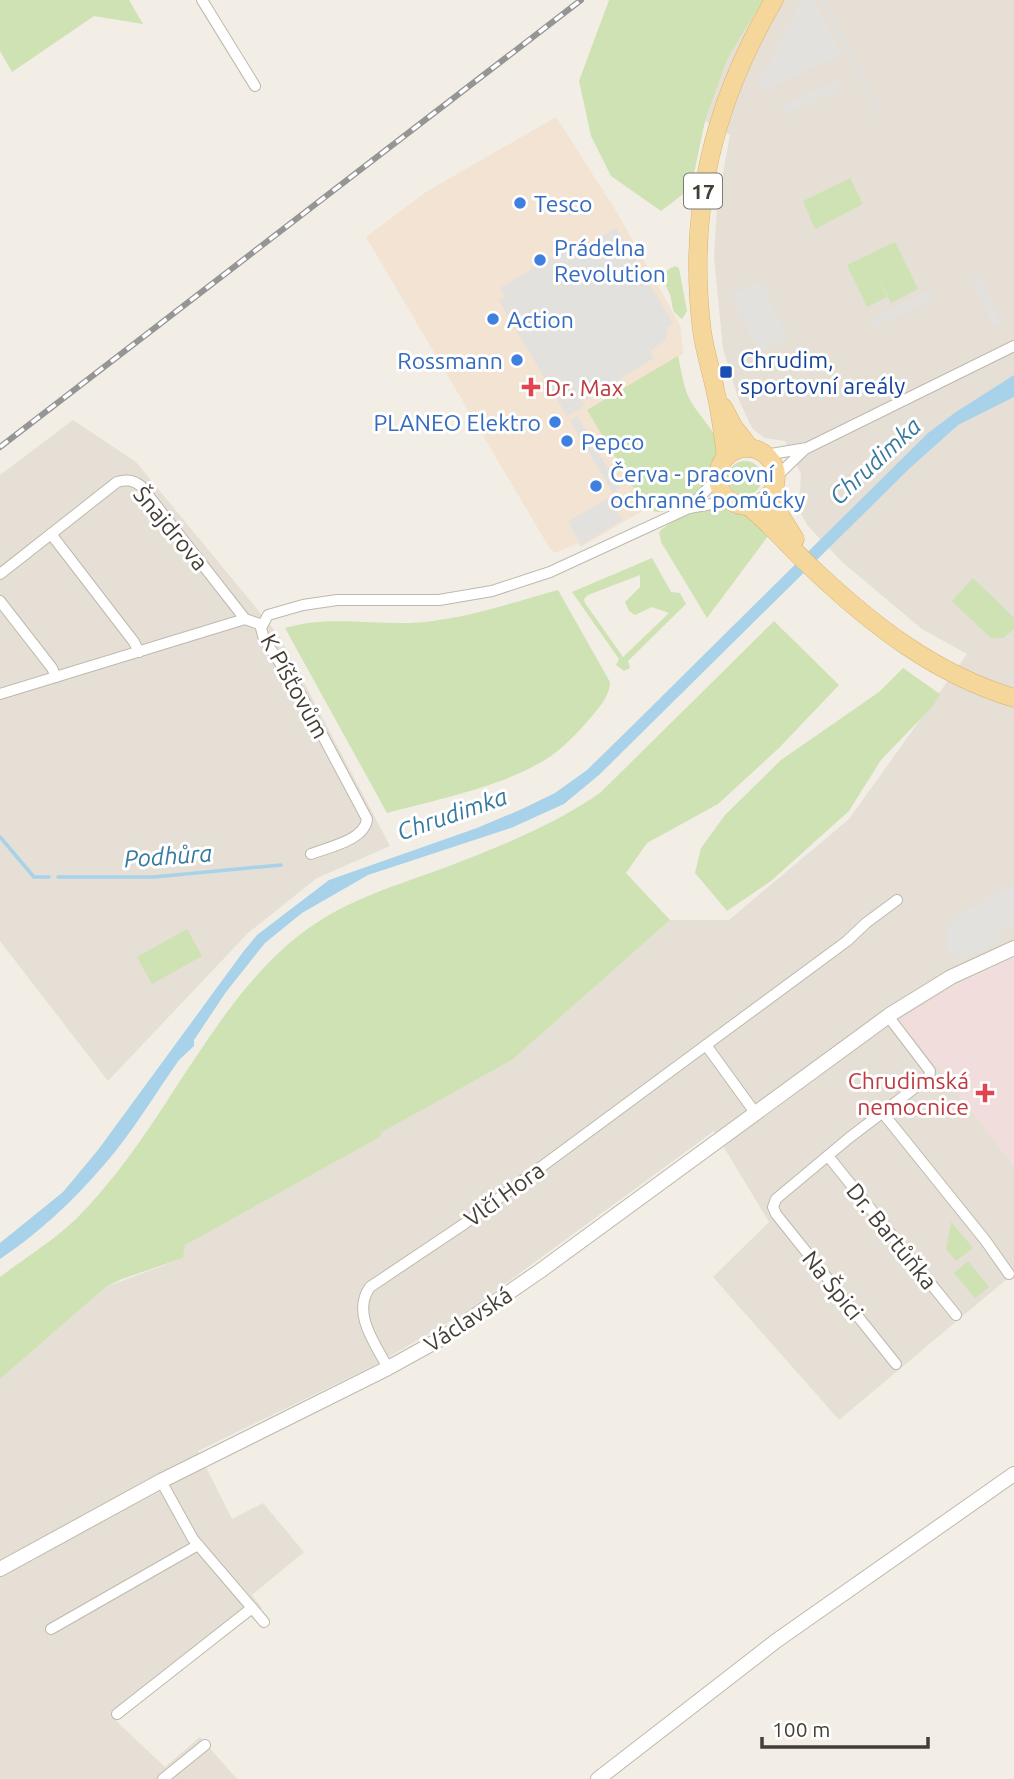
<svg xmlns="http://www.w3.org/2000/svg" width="1014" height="1779" viewBox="0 0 1014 1779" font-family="Ubuntu,sans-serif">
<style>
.residential{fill:#e5dfd5}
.commercial{fill:#f2e3d3}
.medical{fill:#f1dddb}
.green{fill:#cfe2b3;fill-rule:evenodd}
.parking{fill:#e3e1de}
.water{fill:#a8d2e9}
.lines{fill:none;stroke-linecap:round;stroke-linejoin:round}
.stream{stroke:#a8d2e9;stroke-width:3.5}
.minor-casing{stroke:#bfb8ad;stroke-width:12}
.tertiary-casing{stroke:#bfb8ad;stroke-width:16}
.primary-casing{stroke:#d8b36e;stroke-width:19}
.minor{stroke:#fff;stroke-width:10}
.tertiary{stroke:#fff;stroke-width:14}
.primary{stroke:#f5d79c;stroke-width:18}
.rail-casing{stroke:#959595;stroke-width:6}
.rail{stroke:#fff;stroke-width:3.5;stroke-dasharray:10;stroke-linecap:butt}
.shop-dot{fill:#3f7fe0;stroke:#fff;stroke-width:2.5}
.transit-dot{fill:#1a4fb4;stroke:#fff;stroke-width:2.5}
.health-dot{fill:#e0444e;stroke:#fff;stroke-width:2.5}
.labels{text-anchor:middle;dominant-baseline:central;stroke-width:6;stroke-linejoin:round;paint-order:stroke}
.shield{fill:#fff;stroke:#7c7872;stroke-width:2}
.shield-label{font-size:21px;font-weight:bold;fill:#443e36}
.shop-label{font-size:23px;fill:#366cbe;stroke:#fff;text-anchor:start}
.transit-label{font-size:23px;fill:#164399;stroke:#fff;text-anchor:start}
.health-label{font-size:23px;fill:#be3a42;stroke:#fff;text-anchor:start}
.street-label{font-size:23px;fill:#443e36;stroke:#fff}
.water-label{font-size:24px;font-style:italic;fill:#37799f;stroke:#fff}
</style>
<rect width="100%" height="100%" fill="#f2eee6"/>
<g class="residential">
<polygon points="763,0 1014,0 1014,957 955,985 900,1020 1014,1166 1014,1273 839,1420 713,1277 769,1222 714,1131 468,1311 373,1366 198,1451 232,1519 263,1503 304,1552 252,1595 262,1608 116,1721 165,1767 200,1737 237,1779 0,1779 0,1379 106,1287 183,1258 184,1245 380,1137 381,1132 512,1060 670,920 729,920 849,819 967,654 922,629 841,561 808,526 799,510 801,474 785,441 764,438 752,428 738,398 723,349 714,257 717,206 730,135 705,121 727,60"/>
<polygon points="73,420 136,462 280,637 390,846 317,878 248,933 108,1081 0,941 0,475"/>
</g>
<polygon class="commercial" points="556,117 618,214 681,327 683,354 647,376 649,507 581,547 578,543 556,553 550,549 366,237 426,192"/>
<polygon class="medical" points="1014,957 1014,1166 899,1020 955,985"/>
<g class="green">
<polygon points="0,0 129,0 143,24 94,16 12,72 0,51"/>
<polygon points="609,0 763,0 727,60 705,121 691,188 661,211 611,176 591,136 579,81"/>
<polygon points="850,178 863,204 815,229 803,201"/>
<polygon points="895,242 918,289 891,303 870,262 887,297 867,307 847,265"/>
<path d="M 675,266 L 679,268 L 687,311 L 682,319 C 669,309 674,307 670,295 C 666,283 656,274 675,266 Z"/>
<path d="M 678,356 C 681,369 683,385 689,398 C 696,412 709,424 716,438 C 729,467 696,498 671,509 C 659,514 651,513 643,503 L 587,410 Z"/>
<circle cx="745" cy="478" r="17"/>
<path d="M 724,505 L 744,512 L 771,532 L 707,618 L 661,542 L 659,532 C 672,518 705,508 724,505 Z"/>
<path d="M 652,558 L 671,592 L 680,593 L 686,604 L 628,661 L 630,668 L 624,671 L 616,665 L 619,659 L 572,592 ZM 640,575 L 640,587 L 625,602 L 629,611 L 635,615 L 652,607 L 669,613 L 623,657 L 585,603 L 584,599 L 588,595 Z"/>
<polygon points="973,578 1014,618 1014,629 1003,638 991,638 952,601"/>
<path d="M 558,590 L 610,682 C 610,695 601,705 593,715 C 581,729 569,742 555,753 C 512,785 438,799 387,813 L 285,628 C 326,616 368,624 409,623 C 460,621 510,603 558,590 Z"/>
<path d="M 774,621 L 839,685 L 779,748 L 718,804 L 647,843 L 626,873 L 670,920 L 512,1060 L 382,1132 L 380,1137 L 185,1245 L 183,1258 L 122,1279 L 106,1287 L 0,1379 L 0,1277 C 25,1258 54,1240 76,1219 C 91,1204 105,1187 118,1171 C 175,1098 217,1008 286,946 C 341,898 393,888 457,863 C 507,844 556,823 600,793 Z"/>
<polygon points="903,668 940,694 933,706 881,760 849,811 771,881 727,911 695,873 701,848 725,815 781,760 879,692"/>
<polygon points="187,929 202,956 152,984 137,957"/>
<polygon points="951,1222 973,1248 956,1261 946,1249"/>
<polygon points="968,1261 989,1287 975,1298 954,1273"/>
</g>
<g class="parking">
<polygon points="801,0 814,0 841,54 764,91 759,82"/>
<polygon points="822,0 826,0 882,115 878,116"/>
<polygon points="837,80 841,88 783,115 779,107"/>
<polygon points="616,228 673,323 667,328 666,340 650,351 654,358 586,400 580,393 579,396 585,406 567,416 499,301 505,297 500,288 565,249 570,256"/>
<polygon points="978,275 1002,324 994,327 971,279"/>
<polygon points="761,281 788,338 758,352 731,295"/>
<polygon points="931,289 935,298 874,328 870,320"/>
<polygon points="577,416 620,488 613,493 570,421"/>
<polygon points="609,497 623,520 581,545 568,522"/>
<polygon points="1014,885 1014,925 997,934 1001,941 960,960 956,953 949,956 947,952 947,923 985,899"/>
</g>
<path class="water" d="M 1014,375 L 1014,397 L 958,425 L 910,468 L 599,775 L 564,804 L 511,828 L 368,875 L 302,913 L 265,943 L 226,992 L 194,1040 L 194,1046 L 179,1060 C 155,1094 132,1133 104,1165 C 73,1201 39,1233 0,1259 L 0,1243 L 63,1192 L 98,1150 L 243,952 L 257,935 L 329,880 L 477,828 L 522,809 L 555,793 L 587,770 L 631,727 L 928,433 L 956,412 Z"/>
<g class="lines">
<g class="stream">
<polyline points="0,837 34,877 49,877"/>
<polyline points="58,877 154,877 281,865"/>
</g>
<defs>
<g id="minor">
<polyline points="202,0 255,86"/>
<polyline points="765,455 807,448 1014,346"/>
<polyline points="776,477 804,450"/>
<polyline points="689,508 718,478"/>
<path d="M 51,534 L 117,482 C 127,479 133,480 141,486 L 245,619"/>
<polyline points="0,574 51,534 134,642 139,652"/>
<polyline points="0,601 52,668 56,677"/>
<polyline points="0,694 245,619 262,625"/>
<path d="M 311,854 C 329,847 365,840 367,819 L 300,693 L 264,639 L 261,628 L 268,615 L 303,605 L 337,600 L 439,600 L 492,591 L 550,572 L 689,508 L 729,501"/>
<polyline points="888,1016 930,1071 929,1077 849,1138 776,1199 773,1207 776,1214 896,1364"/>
<polyline points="706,1045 847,941 866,923 897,900"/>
<polyline points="882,1112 985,1240 1009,1274"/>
<polyline points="828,1156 956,1315"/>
<path d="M 388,1368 C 376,1345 351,1313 370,1287 L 464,1224 L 706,1045 L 756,1114"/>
<polyline points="161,1481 193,1539 264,1622"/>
<polyline points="51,1629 198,1545"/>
<polyline points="117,1714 252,1608"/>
<polyline points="163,1779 205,1745"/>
</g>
<g id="tertiary">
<polyline points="0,1569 161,1481 388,1368 444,1337 540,1271 891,1014 951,977 1014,948"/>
<polyline points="598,1779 776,1641 1014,1474"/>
</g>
<g id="primary">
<polyline points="723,407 733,426 750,448"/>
<circle cx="747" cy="477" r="29"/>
<path d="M 726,457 C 723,436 721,414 716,394 C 712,373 705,353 702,331 C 687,211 713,104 774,0"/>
<polyline points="771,493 775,507 795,539"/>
<path d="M 748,506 C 772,525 791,549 813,569 C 872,625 935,674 1014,698"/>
</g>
</defs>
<use href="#minor" class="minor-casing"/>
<use href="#tertiary" class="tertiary-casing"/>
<use href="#primary" class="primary-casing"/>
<use href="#minor" class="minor"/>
<use href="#tertiary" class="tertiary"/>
<use href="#primary" class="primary"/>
<defs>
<polyline id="rail" points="0,447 581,0"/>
</defs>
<use href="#rail" class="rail-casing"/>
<use href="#rail" class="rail"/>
</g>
<g class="shop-dot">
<circle cx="520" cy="203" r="7"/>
<circle cx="540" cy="260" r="7"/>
<circle cx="493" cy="319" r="7"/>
<circle cx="517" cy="360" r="7"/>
<circle cx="555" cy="422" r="7"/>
<circle cx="567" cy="441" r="7"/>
<circle cx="596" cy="486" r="7"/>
</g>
<rect class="transit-dot" x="719" y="365" width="14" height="14" rx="3.5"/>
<g class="health-dot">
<path d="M527.5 376.5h7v7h7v7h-7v7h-7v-7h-7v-7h7z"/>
<path d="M981.5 1082.5h7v7h7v7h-7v7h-7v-7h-7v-7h7z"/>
</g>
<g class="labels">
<rect class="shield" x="684" y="173.5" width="38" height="35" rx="5"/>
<g class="shield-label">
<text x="703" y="191">17</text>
</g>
<g class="shop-label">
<text x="534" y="203">Tesco</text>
<text x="554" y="247">Prádelna<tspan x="554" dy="26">Revolution</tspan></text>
<text x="507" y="319">Action</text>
<text x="503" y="360" text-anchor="end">Rossmann</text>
<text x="541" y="422" text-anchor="end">PLANEO Elektro</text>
<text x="581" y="441">Pepco</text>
<text x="610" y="473">Červa - pracovní<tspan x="610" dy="26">ochranné pomůcky</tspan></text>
</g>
<g class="transit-label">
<text x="740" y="359">Chrudim,<tspan x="740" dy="26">sportovní areály</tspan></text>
</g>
<g class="health-label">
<text x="545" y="387">Dr. Max</text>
<text x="969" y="1080" text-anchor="end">Chrudimská<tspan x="969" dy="26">nemocnice</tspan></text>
</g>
<g class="street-label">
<text transform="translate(171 528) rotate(50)">Šnajdrova</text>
<text transform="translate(295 686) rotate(61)">K Píšťovům</text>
<text transform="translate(504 1194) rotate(-36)">Vlčí Hora</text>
<text transform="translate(892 1236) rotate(51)">Dr. Bartůňka</text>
<text transform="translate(833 1285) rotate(51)">Na Špici</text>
<text transform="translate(468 1319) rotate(-33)">Václavská</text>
</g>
<g class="water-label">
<text transform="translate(875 461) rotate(-43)">Chrudimka</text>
<text transform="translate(452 814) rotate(-19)">Chrudimka</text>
<text transform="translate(168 856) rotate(-4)">Podhůra</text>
</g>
</g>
<path d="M762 1737v10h166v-10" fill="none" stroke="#443e36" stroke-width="3.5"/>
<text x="772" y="1737" font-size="21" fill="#443e36" stroke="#ffffff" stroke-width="5" paint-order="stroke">100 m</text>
</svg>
